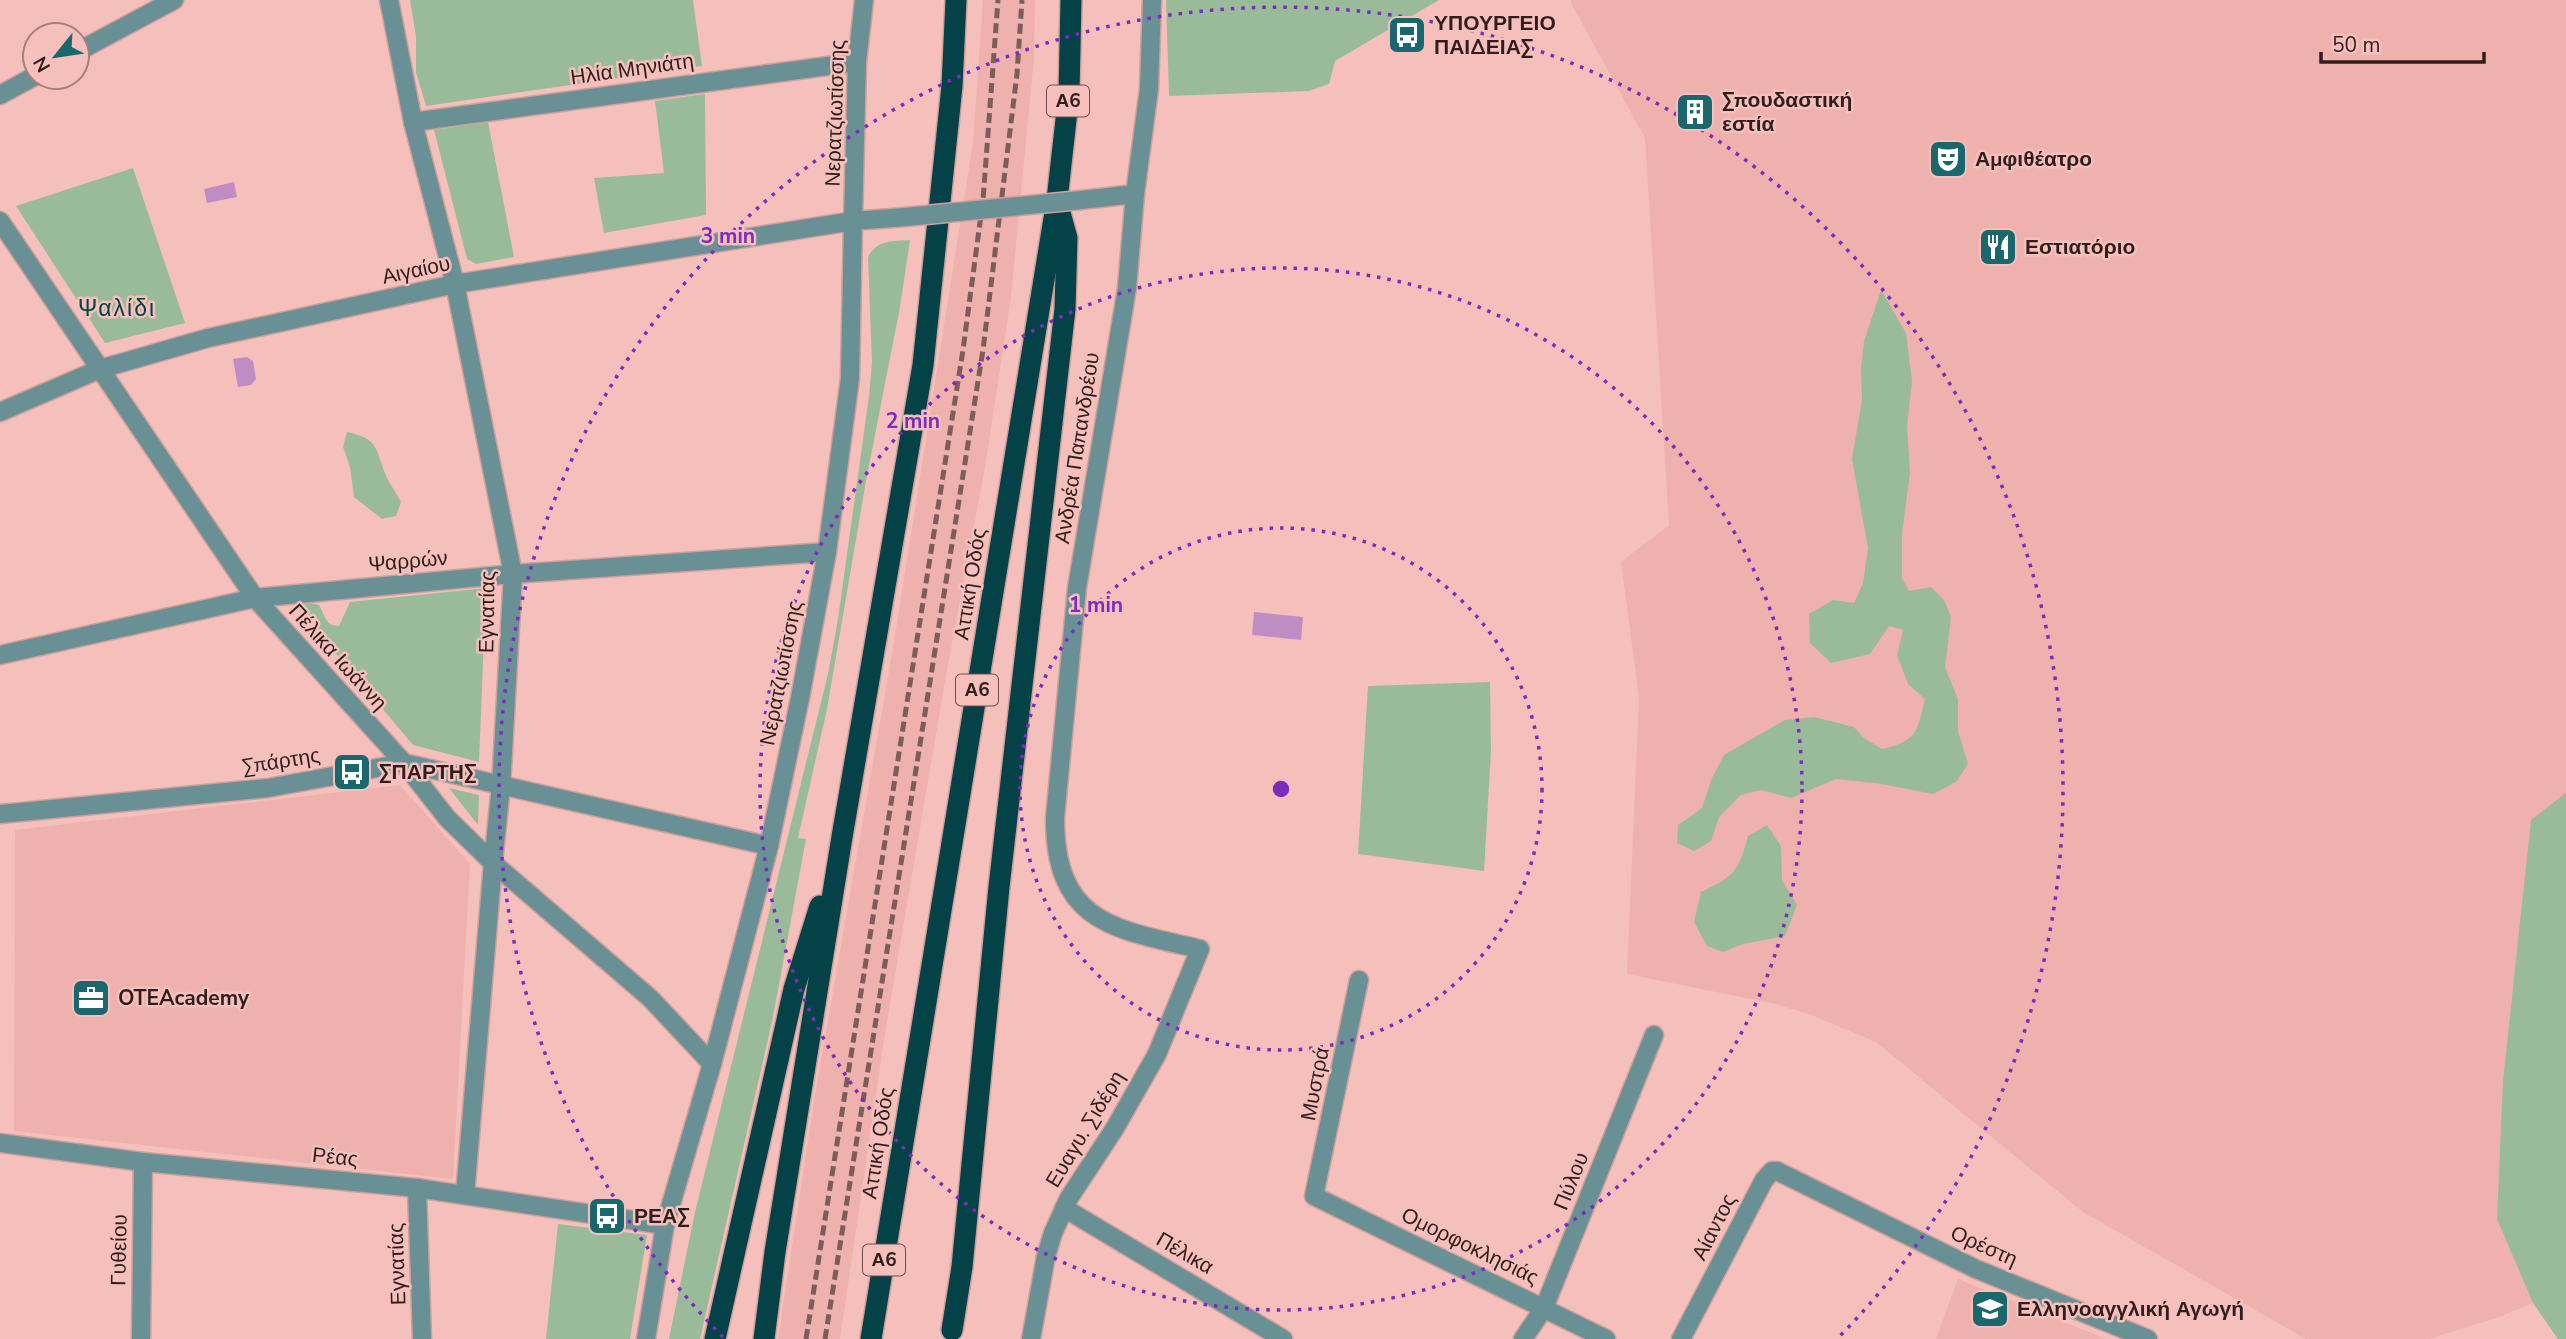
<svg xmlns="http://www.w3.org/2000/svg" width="2566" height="1339" viewBox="0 0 2566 1339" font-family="'Nunito Sans',sans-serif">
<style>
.built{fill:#eeb1ad}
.green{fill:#9abb99}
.water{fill:#bf8cc3}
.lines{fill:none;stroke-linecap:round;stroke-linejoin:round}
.minor-casing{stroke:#cea09c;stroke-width:21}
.tertiary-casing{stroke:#cea09c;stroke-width:21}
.motorway-casing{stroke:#cea09c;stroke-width:24}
.minor{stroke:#699094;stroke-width:18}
.tertiary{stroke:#699094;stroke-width:18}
.motorway{stroke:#044248;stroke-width:21}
.rail{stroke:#7d5d5a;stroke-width:5;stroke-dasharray:10 5;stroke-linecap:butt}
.tertiary-bridge-casing{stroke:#cea09c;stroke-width:21;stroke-linecap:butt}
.tertiary-bridge{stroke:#699094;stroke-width:18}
.ring{fill:none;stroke:#7b2cbf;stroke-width:3.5;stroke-dasharray:3.5 7}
.labels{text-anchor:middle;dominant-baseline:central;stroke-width:5;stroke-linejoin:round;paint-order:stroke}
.shield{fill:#f5c0bc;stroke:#6c4f4c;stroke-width:2}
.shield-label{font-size:19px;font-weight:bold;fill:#311e1c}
.poi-label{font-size:21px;font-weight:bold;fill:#311e1c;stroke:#f5c0bc;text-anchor:start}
.street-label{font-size:21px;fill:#311e1c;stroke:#f5c0bc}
.neighbourhood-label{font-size:23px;letter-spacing:2px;fill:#004247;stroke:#f5c0bc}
.centre{fill:#7b2cbf;stroke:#f5c0bc;stroke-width:3.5}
.ring-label{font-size:21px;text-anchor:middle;font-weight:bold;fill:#7b2cbf;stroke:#f5c0bc;stroke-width:5;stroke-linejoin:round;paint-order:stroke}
</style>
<rect width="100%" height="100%" fill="#f5c0bc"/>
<g class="built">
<polygon points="983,0 1035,0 1034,58 1011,297 985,467 945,681 884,1040 840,1339 778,1339 815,1095 893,648 973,142"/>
<polygon points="1572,0 2566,0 2566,1339 2558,1339 2533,1303 2499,1317 2429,1339 2306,1339 2083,1212 1876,1042 1809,1014 1775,1004 1627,974 1639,698 1621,562 1669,525 1645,138 1570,1"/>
<polygon points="400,785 470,864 453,1179 14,1131 15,830"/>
<polygon points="1958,1279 2106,1339 1936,1339"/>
</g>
<g class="green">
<polygon points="410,0 693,0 702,66 426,106 416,72 416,37"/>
<polygon points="1166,0 1439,0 1335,61 1329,84 1309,91 1169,96"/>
<polygon points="705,94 706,215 604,233 594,178 664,173 655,101"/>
<polygon points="488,122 514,257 476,264 467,259 434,130"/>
<polygon points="133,168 185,323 105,343 16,206"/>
<path d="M 910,240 L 900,307 L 866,481 L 827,709 L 798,838 L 806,839 L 773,1017 L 700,1339 L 669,1339 L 695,1212 L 828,674 L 838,619 L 869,396 L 872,363 L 868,258 C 875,240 892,241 910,240 Z"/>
<path d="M 1881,290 L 1906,333 L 1912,381 L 1907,426 L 1910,473 L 1902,533 L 1902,578 L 1909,591 L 1931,587 L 1944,600 L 1951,617 L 1945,667 L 1958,699 L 1958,731 L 1968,764 L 1956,782 L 1933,794 L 1876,783 L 1836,779 L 1791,798 L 1761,790 L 1741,795 L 1719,817 L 1711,841 L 1694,851 L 1677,843 L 1678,825 L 1702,808 L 1712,778 L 1724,755 L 1785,720 L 1814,717 L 1854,727 L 1864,738 L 1882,749 C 1917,741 1917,732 1925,699 L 1908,684 L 1897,655 L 1903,630 L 1889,626 L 1870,654 L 1831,663 L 1810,643 L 1809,614 L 1833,600 L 1854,603 L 1863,583 L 1868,548 L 1852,459 L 1862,400 L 1861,368 L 1864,341 Z"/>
<path d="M 347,432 C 381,439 375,451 387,478 C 391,486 397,494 401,502 L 396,516 L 382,519 L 354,497 L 350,467 L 343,447 Z"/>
<path d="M 486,588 L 479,762 L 413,745 L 295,605 L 295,602 L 303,601 L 319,605 C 325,615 325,626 339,626 L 350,602 Z"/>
<polygon points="1490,682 1491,751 1484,871 1358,854 1368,686"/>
<polygon points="449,788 479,795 478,825"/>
<polygon points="2566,793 2566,1339 2558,1339 2533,1303 2497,1219 2503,1081 2531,820"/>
<path d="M 1767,825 L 1781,846 L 1782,880 L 1797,905 L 1785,936 L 1743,944 L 1723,952 L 1707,946 L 1694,922 L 1701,892 C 1734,876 1738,873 1748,836 Z"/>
<polygon points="558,1224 647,1235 630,1339 546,1339"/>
</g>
<g class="water">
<polygon points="234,182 237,197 207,203 204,189"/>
<polygon points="247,357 253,361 256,379 251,385 238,387 233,359"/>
<polygon points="1254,612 1303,617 1301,640 1252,635"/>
</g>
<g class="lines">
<defs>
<g id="minor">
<polyline points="389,0 413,122 455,284 513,574 501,786 493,863 465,1195"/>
<polyline points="77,52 174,0"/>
<polyline points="0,95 35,76"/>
<polyline points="413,122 857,62"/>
<polyline points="0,221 255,598 404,763 447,818 493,863 650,998 712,1064"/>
<polyline points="0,412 100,369 208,338 455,284 853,221 857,62 864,0"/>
<polyline points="0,655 255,598 513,574 827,552"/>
<polyline points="0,814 268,788 404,763 769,846"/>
<polyline points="1359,980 1314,1196 1606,1339"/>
<polyline points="0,1143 143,1162 417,1188 665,1225"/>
<polyline points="417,1188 422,1339"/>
<polyline points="1064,1208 1283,1339"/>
<polyline points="141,1339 143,1162"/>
<path d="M 1031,1339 L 1046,1256 L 1053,1233 L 1069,1198 L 1115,1128 L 1157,1054 L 1200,949 C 1113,929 1055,923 1055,818 L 1077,588 L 1127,288 L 1135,194"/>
<polyline points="1523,1339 1544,1308 1654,1035"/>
<polyline points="1681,1339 1764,1180 1772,1171 1777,1171 1976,1269 2148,1339"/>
</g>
<g id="tertiary">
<polyline points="1081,200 1135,194 1149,89 1152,0"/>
<polyline points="646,1339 665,1225 712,1064 769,846 800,698 827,552 850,378 853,221 905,217"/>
</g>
<g id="motorway">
<polyline points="952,1330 962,1267 999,887 1065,309 1067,238 1059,209"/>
<polyline points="715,1339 794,989 820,906"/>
<polyline points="764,1339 775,1252 842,837 923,365 952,86 956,0"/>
<polyline points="871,1339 1057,200 1069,93 1071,0"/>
</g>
</defs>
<use href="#minor" class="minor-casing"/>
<use href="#tertiary" class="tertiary-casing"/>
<use href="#motorway" class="motorway-casing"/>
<use href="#minor" class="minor"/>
<use href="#tertiary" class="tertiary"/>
<use href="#motorway" class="motorway"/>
<g class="rail">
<polyline points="806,1339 963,350 983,200 998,0"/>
<polyline points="825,1339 983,350 1017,74 1022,0"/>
</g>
<defs>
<polyline id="tertiary-bridge" points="905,217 1081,200"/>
</defs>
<use href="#tertiary-bridge" class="tertiary-bridge-casing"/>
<use href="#tertiary-bridge" class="tertiary-bridge"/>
</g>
<g class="ring">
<circle cx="1281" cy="789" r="261"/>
<circle cx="1281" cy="789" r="521"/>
<path d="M723 1337A782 782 0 1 1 1839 1337"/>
</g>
<defs>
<symbol id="bus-square" viewBox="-11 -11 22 22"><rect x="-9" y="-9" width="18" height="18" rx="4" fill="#1a676d" stroke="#f5c0bc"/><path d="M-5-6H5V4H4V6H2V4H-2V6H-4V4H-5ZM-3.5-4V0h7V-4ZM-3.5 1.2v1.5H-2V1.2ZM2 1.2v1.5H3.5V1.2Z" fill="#fff"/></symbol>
<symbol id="building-square" viewBox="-11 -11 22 22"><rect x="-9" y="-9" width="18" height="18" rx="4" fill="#1a676d" stroke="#f5c0bc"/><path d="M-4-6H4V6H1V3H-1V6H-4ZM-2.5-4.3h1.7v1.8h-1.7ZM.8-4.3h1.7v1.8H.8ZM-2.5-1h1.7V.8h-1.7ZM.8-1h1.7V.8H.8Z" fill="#fff"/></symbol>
<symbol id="theatre-square" viewBox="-11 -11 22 22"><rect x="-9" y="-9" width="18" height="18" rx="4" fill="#1a676d" stroke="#f5c0bc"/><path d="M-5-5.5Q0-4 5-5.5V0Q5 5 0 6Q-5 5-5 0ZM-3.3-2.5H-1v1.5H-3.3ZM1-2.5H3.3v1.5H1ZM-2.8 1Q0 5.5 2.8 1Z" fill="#fff"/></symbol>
<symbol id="restaurant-square" viewBox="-11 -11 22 22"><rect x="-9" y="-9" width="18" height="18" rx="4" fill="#1a676d" stroke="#f5c0bc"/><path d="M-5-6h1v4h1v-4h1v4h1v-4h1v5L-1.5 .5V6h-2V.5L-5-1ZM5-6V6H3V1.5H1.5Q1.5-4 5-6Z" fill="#fff"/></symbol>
<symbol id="office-square" viewBox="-11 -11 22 22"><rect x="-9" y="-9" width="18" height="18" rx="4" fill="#1a676d" stroke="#f5c0bc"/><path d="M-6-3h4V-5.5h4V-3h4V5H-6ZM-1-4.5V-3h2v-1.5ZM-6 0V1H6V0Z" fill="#fff"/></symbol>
<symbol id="school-square" viewBox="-11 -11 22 22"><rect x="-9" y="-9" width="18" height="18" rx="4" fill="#1a676d" stroke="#f5c0bc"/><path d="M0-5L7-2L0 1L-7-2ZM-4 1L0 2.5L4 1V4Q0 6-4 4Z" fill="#fff"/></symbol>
</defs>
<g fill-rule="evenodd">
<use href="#bus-square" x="1385" y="13" width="44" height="44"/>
<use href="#building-square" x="1673" y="90" width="44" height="44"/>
<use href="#theatre-square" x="1926" y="137" width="44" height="44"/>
<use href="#restaurant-square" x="1976" y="225" width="44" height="44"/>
<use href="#bus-square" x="330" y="750" width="44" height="44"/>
<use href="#office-square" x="69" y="976" width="44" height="44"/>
<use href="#bus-square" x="585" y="1194" width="44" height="44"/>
<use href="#school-square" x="1968" y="1287" width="44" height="44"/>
</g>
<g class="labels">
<g class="shield">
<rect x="1047" y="85.5" width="42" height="31" rx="5"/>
<rect x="956" y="674.5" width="42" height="31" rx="5"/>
<rect x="863" y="1244.5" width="42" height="31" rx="5"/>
</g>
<g class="shield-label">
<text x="1068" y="101">Α6</text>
<text x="977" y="690">Α6</text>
<text x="884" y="1260">Α6</text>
</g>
<g class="poi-label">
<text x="1434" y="23">ΥΠΟΥΡΓΕΙΟ<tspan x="1434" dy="24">ΠΑΙΔΕΙΑΣ</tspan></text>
<text x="1722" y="100">Σπουδαστική<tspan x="1722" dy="24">εστία</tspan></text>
<text x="1975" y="159">Αμφιθέατρο</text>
<text x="2025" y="247">Εστιατόριο</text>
<text x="379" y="772">ΣΠΑΡΤΗΣ</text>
<text x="118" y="998">OTEAcademy</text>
<text x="634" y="1216">ΡΕΑΣ</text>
<text x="2017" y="1309">Ελληνοαγγλική Αγωγή</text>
</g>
<g class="street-label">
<text transform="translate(632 69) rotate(-8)">Ηλία Μηνιάτη</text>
<text transform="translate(835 113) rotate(-88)">Νερατζιωτίσσης</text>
<text transform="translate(416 270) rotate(-12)">Αιγαίου</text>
<text transform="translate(1077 448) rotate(-81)">Ανδρέα Παπανδρέου</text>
<text transform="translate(408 561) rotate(-5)">Ψαρρών</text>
<text transform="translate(970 584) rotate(-81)">Αττική Οδός</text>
<text transform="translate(487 612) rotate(-89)">Εγνατίας</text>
<text transform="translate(338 657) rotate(48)">Πέλικα Ιωάννη</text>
<text transform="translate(781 673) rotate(-79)">Νερατζιωτίσσης</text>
<text transform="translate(281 761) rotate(-9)">Σπάρτης</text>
<text transform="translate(1315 1084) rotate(-79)">Μυστρά</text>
<text transform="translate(1085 1129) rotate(-59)">Ευαγυ. Σιδέρη</text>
<text transform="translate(878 1143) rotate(-81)">Αττική Οδός</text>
<text transform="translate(335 1157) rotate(6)">Ρέας</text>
<text transform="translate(1571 1181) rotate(-68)">Πύλου</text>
<text transform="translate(1714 1227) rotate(-63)">Αίαντος</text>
<text transform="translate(1470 1246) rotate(26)">Ομορφοκλησιάς</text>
<text transform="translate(1984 1246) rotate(24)">Ορέστη</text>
<text transform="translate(119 1250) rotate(-89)">Γυθείου</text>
<text transform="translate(1185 1253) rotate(30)">Πέλικα</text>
<text transform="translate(397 1264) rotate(-92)">Εγνατίας</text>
</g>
<g class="neighbourhood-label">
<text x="117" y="308">Ψαλίδι</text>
</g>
</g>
<circle cx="1281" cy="789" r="10" class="centre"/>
<g class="ring-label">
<text x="728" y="243">3 min</text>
<text x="913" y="428">2 min</text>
<text x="1096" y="612">1 min</text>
</g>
<g transform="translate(56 56) rotate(240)"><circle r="33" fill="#f5c0bc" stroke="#a77f7c" stroke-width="2"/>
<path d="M0-5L12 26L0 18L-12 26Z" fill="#1a676d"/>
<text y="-10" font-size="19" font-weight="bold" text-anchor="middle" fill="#311e1c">N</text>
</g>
<path d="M2321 52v10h163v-10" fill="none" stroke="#311e1c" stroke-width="3.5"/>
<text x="2332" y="52" font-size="21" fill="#311e1c" stroke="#f5c0bc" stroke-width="5" paint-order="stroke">50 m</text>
</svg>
